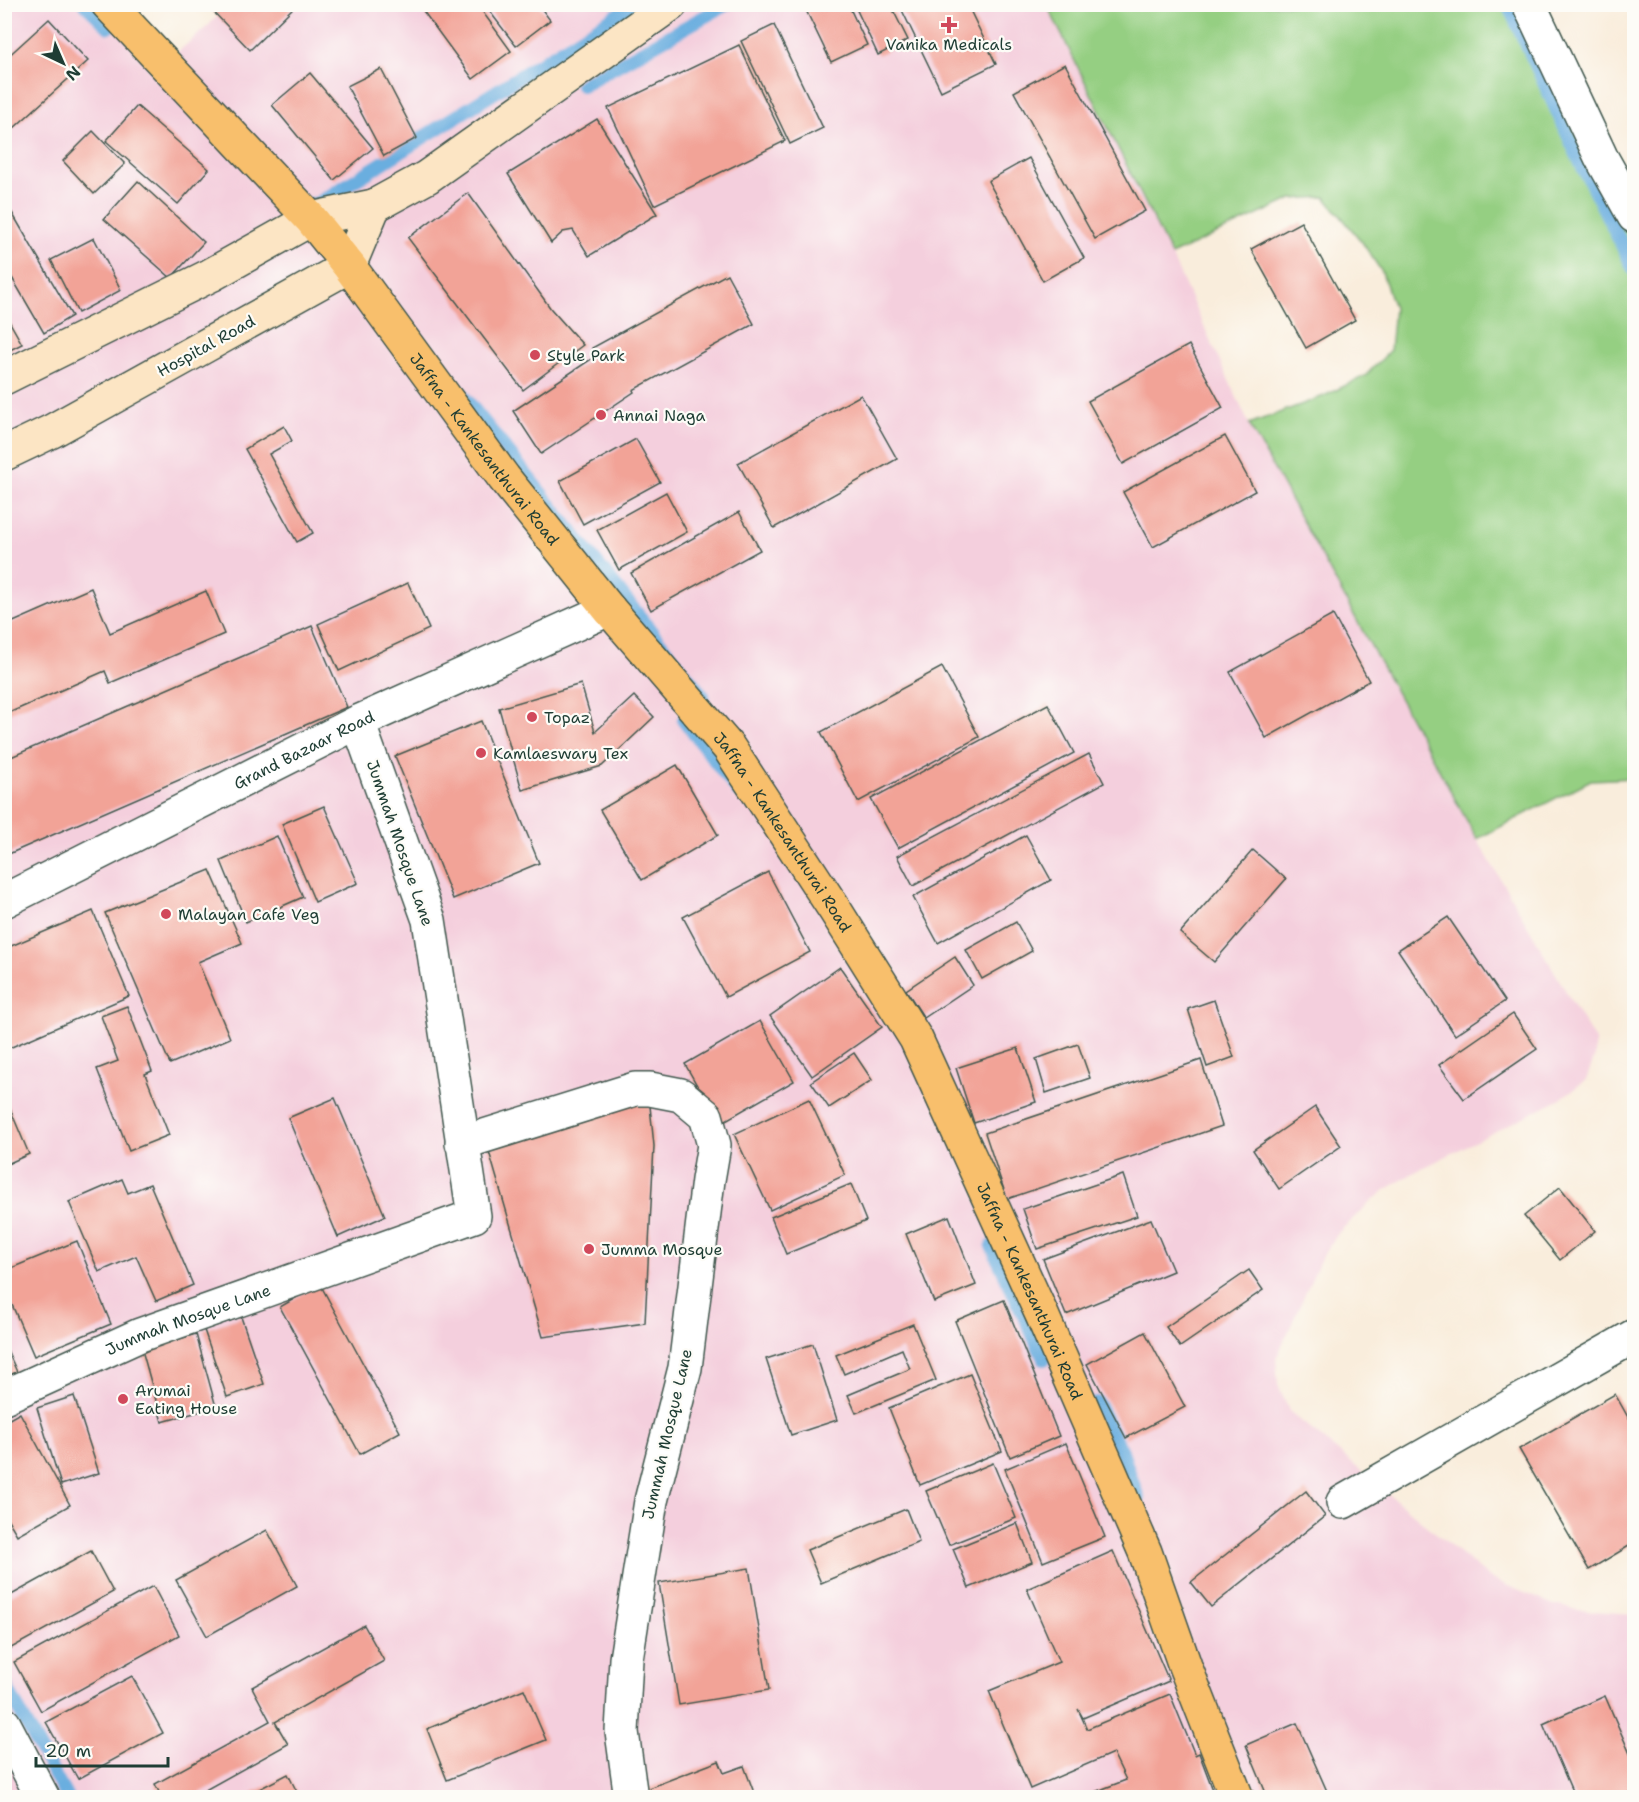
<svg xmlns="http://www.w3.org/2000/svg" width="1639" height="1802" viewBox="0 0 1639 1802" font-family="'Shantell Sans',sans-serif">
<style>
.built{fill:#f4cfdd}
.green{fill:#95cf82;stroke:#5a865b;stroke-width:1.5}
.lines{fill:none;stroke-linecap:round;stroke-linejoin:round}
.stream{stroke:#6aaedf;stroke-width:14}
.building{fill:#f2a397}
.street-casing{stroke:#40574d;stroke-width:36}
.secondary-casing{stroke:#40574d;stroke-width:36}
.primary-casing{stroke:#40574d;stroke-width:36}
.street{stroke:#fff;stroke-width:33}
.secondary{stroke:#fce5c4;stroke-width:33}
.primary{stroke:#f8bf6c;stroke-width:33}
.poi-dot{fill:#d1495b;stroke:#fdfcf7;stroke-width:2}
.labels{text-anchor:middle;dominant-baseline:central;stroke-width:4.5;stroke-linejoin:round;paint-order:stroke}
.poi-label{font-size:16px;fill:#1f3d34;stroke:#fdfcf7;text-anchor:start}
.street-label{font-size:16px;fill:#1f3d34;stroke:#fdfcf7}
</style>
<rect width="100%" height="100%" fill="#fdfcf7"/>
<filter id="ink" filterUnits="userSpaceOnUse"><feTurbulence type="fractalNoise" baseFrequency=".0167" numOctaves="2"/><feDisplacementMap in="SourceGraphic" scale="12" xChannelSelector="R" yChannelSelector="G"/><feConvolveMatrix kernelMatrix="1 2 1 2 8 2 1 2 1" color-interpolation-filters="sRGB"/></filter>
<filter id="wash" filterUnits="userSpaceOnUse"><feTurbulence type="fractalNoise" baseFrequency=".008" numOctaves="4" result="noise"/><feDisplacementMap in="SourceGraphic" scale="24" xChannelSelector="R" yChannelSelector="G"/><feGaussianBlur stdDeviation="1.35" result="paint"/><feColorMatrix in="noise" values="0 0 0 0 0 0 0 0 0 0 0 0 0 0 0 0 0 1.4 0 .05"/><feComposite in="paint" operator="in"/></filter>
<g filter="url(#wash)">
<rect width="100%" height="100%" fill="#f9eddc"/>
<polygon class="built" points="5,5 108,5 165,63 208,26 228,5 1047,5 1171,255 1249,424 1477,839 1595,1041 1595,1056 1586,1080 1563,1097 1415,1172 1385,1190 1364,1208 1339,1232 1321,1258 1276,1359 1278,1385 1289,1411 1491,1579 1554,1605 1578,1610 1634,1614 1634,1797 5,1798"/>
<polygon class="green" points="1047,5 1529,5 1634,216 1634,778 1591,780 1477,839 1249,424 1324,396 1365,376 1390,351 1394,308 1382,272 1362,242 1325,197 1292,199 1171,255"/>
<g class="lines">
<g class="stream">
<polyline points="85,4 109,27"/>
<polyline points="1508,4 1581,163 1634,269"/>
<polyline points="582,85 727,4"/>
<polyline points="312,204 314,206 635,4"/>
<polyline points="460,392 703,696"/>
<polyline points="684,720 738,791"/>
<polyline points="992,1246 1044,1359"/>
<polyline points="1097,1403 1123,1455 1138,1498"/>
<polyline points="4,1683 67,1798"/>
</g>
</g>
<g id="blocks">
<g class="building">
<polygon points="206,4 297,4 250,50"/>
<polygon points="418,4 477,4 511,51 473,79"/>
<polygon points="484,4 538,4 550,20 516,46"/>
<polygon points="803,4 848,4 867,45 831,62"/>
<polygon points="854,4 890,4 908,40 878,55"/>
<polygon points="899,4 967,4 996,64 941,91"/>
<polygon points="49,19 88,61 4,137 4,60"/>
<polygon points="774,25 823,128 790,144 741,41"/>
<polygon points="739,45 785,141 654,205 608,108"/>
<polygon points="1065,64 1145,211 1095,239 1014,92"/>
<polygon points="381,69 417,138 384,156 347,86"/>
<polygon points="310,73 373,148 334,180 272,105"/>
<polygon points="137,106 209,169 178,204 106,141"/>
<polygon points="597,119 657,214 589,256 573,230 563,232 551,243 508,174"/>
<polygon points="93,131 125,164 94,194 63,161"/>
<polygon points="1029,158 1084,258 1043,281 988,181"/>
<polygon points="138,181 204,242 171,278 104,219"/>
<polygon points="468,193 551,309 583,345 523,390 408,238"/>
<polygon points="4,199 72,316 44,333 4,264"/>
<polygon points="1301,222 1355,320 1306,348 1251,249"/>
<polygon points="94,238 121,290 78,313 51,260"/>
<polygon points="727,274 754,324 633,390 634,392 541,454 513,411 596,356 592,348"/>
<polygon points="4,312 22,344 4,353"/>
<polygon points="1189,345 1223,408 1123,464 1088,401"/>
<polygon points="861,395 897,459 774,528 738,463"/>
<polygon points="284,426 292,441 269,454 313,533 297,542 245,449"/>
<polygon points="1225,436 1255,491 1153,547 1123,492"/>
<polygon points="636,439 660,482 583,524 560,481"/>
<polygon points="666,492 687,532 619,570 597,530"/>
<polygon points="739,512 760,550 651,610 631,573"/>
<polygon points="408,583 429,629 339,671 318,624"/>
<polygon points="91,588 110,633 206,591 224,634 110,683 105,671 4,715 4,626"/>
<polygon points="1333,615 1369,681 1266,738 1230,672"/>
<polygon points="312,626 347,707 4,856 4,760"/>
<polygon points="942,667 979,737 858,802 821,732"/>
<polygon points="581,684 595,732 634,696 654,717 602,766 522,790 499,708"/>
<polygon points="1048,704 1074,753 898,848 871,799"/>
<polygon points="481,721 539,863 453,899 395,756"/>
<polygon points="1089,754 1104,783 913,886 897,856"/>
<polygon points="677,765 718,835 642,880 600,810"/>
<polygon points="324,806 358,883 315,902 282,824"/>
<polygon points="1026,835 1051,880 938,943 913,897"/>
<polygon points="277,836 303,897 246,922 221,861"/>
<polygon points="1253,850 1286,879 1214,962 1180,933"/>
<polygon points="210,870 242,943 198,962 230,1038 170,1064 105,913"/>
<polygon points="768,872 810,952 726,997 683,917"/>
<polygon points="93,911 129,996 7,1049 4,1043 4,949"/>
<polygon points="1448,917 1505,1001 1455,1035 1398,950"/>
<polygon points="1016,922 1032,951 982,979 966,950"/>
<polygon points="955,957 973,985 924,1018 906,990"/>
<polygon points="840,967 882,1027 812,1076 770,1016"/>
<polygon points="1214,1000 1234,1057 1207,1067 1188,1009"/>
<polygon points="127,1006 152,1071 145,1074 169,1135 129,1151 97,1069 118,1061 101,1016"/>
<polygon points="1513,1014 1537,1049 1464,1099 1439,1065"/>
<polygon points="760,1021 794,1081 719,1124 685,1064"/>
<polygon points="1078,1044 1090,1078 1046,1093 1036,1059"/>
<polygon points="1018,1048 1036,1102 974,1123 956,1068"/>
<polygon points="854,1053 872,1080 829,1108 811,1082"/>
<polygon points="1201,1060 1222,1126 1007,1199 985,1133"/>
<polygon points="649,1096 654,1146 645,1323 543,1337 488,1148"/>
<polygon points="5,1097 29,1154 5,1165"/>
<polygon points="335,1098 385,1216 338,1237 288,1118"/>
<polygon points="809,1099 845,1175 770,1210 734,1134"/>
<polygon points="1315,1107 1341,1146 1279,1189 1253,1150"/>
<polygon points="1123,1175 1137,1216 1037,1249 1023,1209"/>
<polygon points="122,1179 128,1193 150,1184 193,1285 156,1301 136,1256 99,1272 69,1202"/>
<polygon points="851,1184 866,1221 786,1254 771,1217"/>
<polygon points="1560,1187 1595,1231 1560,1260 1524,1216"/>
<polygon points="949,1216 976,1285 934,1302 906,1234"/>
<polygon points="1151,1219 1173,1271 1066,1315 1043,1259"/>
<polygon points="77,1241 111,1324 34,1356 4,1286 4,1271"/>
<polygon points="1249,1270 1263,1290 1180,1347 1166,1327"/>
<polygon points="320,1284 400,1432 360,1454 280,1307"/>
<polygon points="1004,1300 1059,1436 1010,1457 955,1321"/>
<polygon points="241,1317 264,1384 227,1397 204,1330"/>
<polygon points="913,1324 936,1380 856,1413 848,1395 910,1369 902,1349 844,1374 836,1355"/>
<polygon points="1145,1332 1185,1407 1126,1438 1087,1364"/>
<polygon points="196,1334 216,1407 162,1422 142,1350"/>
<polygon points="4,1343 17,1372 4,1377"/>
<polygon points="813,1344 837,1420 791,1435 766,1359"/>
<polygon points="970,1374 1002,1451 920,1485 889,1408"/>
<polygon points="1615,1394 1634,1428 1634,1543 1589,1570 1519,1449"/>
<polygon points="74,1396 99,1473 61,1485 37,1408"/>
<polygon points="20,1413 70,1505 17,1535 4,1513 4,1422"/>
<polygon points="1066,1443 1105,1537 1043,1562 1005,1469"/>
<polygon points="993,1463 1016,1518 949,1545 926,1491"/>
<polygon points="1306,1491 1325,1516 1211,1607 1191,1582"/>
<polygon points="906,1509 919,1542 821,1583 807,1550"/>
<polygon points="1017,1523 1032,1562 969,1588 953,1549"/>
<polygon points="267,1530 297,1586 207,1636 176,1580"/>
<polygon points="91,1551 113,1592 4,1652 4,1599"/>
<polygon points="1113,1551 1169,1681 1083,1718 1078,1709 1087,1729 1170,1694 1195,1755 1199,1753 1216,1798 1079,1798 1126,1780 1113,1753 1030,1789 989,1691 1059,1662 1027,1589"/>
<polygon points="749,1568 769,1690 679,1705 659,1583"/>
<polygon points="153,1586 179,1635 41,1711 14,1662"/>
<polygon points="364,1625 384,1661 275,1722 288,1744 191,1798 162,1798 155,1784 270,1721 252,1687"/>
<polygon points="132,1676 163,1733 78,1779 46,1722"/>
<polygon points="524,1689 546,1740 447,1780 427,1729"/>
<polygon points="1605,1696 1634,1763 1634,1790 1617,1798 1575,1798 1543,1724"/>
<polygon points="1297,1723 1330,1798 1268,1798 1246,1745"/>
<polygon points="719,1761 724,1773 744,1766 756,1798 640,1798 638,1792"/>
<polygon points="288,1774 300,1798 242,1798"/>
</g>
</g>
</g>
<g filter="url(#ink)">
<use href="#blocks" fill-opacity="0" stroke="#40574d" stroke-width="1.5"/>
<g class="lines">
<defs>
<g id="street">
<polyline points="1529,4 1601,157 1634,216"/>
<path id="s1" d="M 4,901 L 358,722 L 609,609"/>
<polyline points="462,1143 635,1089 650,1089 681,1095 706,1116 714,1145 708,1180 685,1368 651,1501 626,1659 622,1732 631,1798"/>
<path id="s2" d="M 4,1397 L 140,1335 L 474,1216 L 429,920 L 358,722"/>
<polyline points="1343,1502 1634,1336"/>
<polyline points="4,1724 43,1798"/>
</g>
<g id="secondary">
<polyline points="374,206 427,177 671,4"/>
<polyline points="4,378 211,275 311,219 374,206 349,266 52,431 4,454"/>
</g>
<g id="primary">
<path id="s3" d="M 108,4 L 311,219 L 349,266 L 504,478 L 609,609 L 729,748 L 835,910 L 916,1039 L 1042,1315 L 1145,1552 L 1185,1666 L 1237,1798"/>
</g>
</defs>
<use href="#street" class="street-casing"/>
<use href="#secondary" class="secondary-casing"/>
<use href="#primary" class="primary-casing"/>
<use href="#street" class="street"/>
<use href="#secondary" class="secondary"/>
<use href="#primary" class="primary"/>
</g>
</g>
<g class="poi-dot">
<path d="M946 16h6v6h6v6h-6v6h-6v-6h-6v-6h6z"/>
<circle cx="535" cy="355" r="6"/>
<circle cx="601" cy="415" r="6"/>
<circle cx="532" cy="717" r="6"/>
<circle cx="481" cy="753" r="6"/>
<circle cx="166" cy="914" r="6"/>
<circle cx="589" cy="1249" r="6"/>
<circle cx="123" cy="1399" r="6"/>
</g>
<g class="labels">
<g class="poi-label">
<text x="949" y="44" text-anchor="middle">Vanika Medicals</text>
<text x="547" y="355">Style Park</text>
<text x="613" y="415">Annai Naga</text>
<text x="544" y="717">Topaz</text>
<text x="493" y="753">Kamlaeswary Tex</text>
<text x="178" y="914">Malayan Cafe Veg</text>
<text x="601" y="1249">Jumma Mosque</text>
<text x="135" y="1390">Arumai<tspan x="135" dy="18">Eating House</tspan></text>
</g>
<g class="street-label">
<text transform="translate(206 346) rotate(-29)">Hospital Road</text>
<text stroke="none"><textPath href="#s3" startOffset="584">Jaffna - Kankesanthurai Road</textPath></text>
<text stroke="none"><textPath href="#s1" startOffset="336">Grand Bazaar Road</textPath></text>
<text stroke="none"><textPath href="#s3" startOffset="1070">Jaffna - Kankesanthurai Road</textPath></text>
<text transform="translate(400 843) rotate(71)">Jummah Mosque Lane</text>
<text stroke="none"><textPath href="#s3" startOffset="1593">Jaffna - Kankesanthurai Road</textPath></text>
<text stroke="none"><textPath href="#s2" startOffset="200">Jummah Mosque Lane</textPath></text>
<text transform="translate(667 1434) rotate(-77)">Jummah Mosque Lane</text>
</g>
</g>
<rect width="1639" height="1802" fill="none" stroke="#fdfcf7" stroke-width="24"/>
<g transform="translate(63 63) rotate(136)" stroke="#fdfcf7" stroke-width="4.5" paint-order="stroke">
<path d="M0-4.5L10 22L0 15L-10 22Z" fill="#1f3d34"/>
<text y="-9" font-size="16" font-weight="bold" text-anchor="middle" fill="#1f3d34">N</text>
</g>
<path d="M36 1757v9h132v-9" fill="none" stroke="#1f3d34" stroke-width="3"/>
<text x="45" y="1757" font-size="18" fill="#1f3d34" stroke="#fdfcf7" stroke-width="4.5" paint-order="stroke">20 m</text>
</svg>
